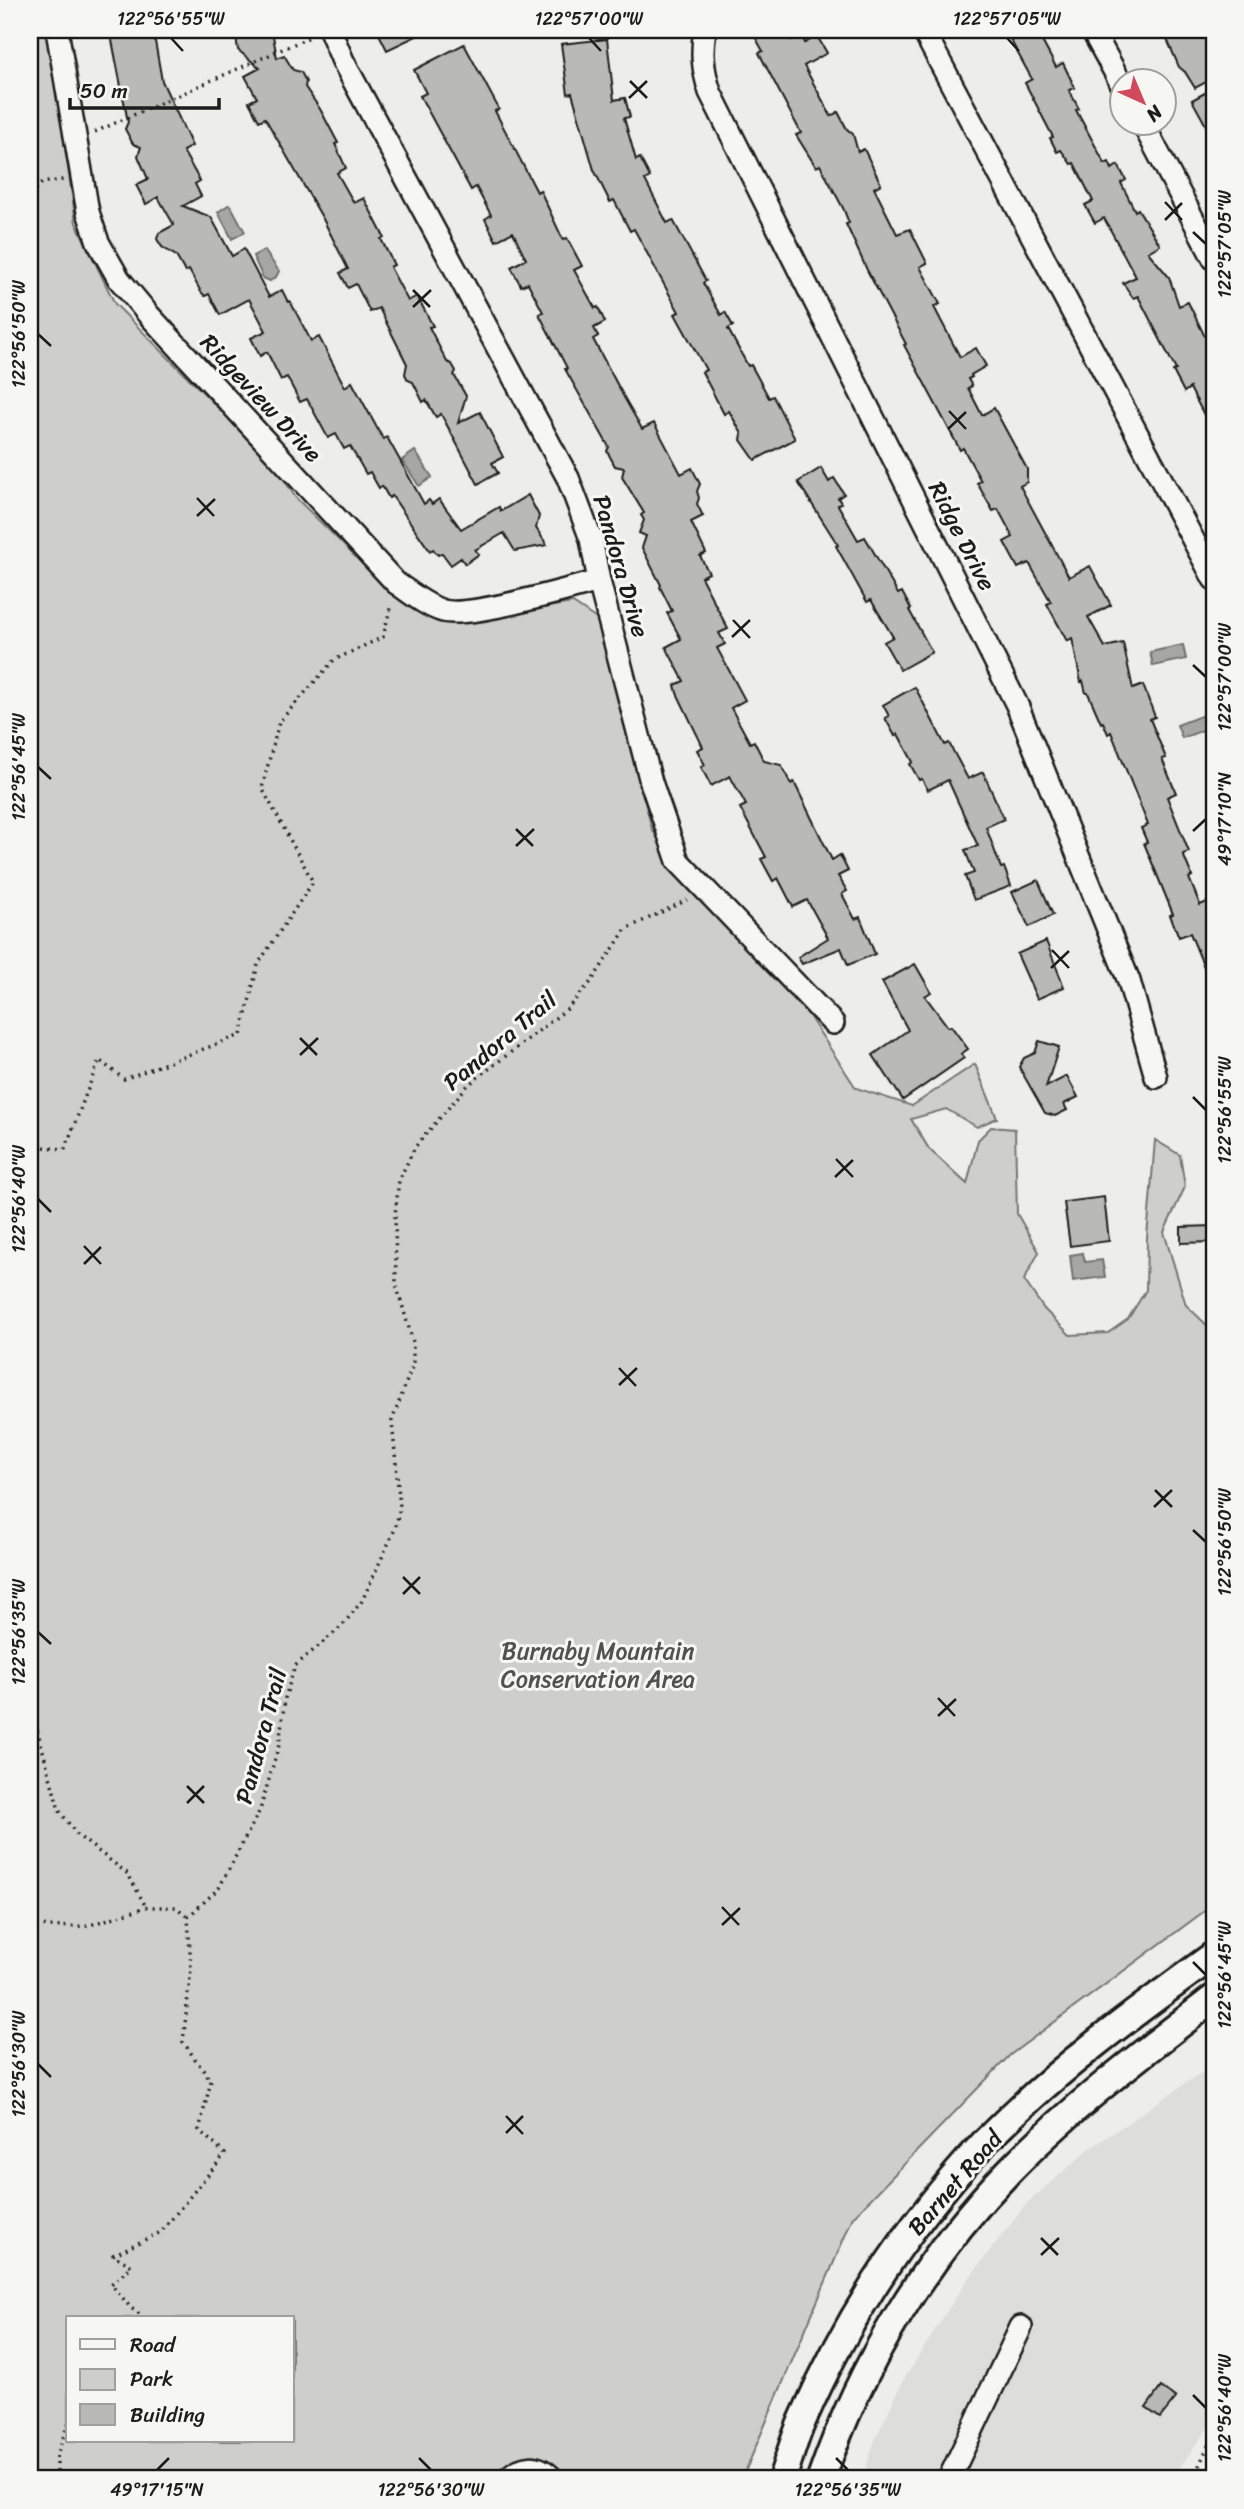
<svg xmlns="http://www.w3.org/2000/svg" width="1244" height="2509" viewBox="0 0 1244 2509" font-family="Sriracha,sans-serif">
<style>
.built{fill:#ddddda}
.green{fill:#cececb;stroke:#757574;stroke-width:2;fill-rule:evenodd}
.water{fill:#a6a6a3;stroke:#6f6f6d;stroke-width:2}
.building{fill:#b9b9b6;stroke:#1c1c1c;stroke-width:2}
.lines{fill:none;stroke-linecap:round;stroke-linejoin:round}
.minor-casing{stroke:#1c1c1c;stroke-width:26}
.major-casing{stroke:#1c1c1c;stroke-width:32}
.path{stroke:#1c1c1c;stroke-width:3.5;stroke-dasharray:2 5;stroke-linecap:butt}
.minor{stroke:#f6f6f2;stroke-width:21}
.major{stroke:#f6f6f2;stroke-width:26}
.ticks{fill:none;stroke:#1c1c1c;stroke-width:2.5}
.labels{text-anchor:middle;dominant-baseline:central;stroke-width:6;stroke-linejoin:round;paint-order:stroke}
.street-label{font-size:24px;fill:#1c1c1c;stroke:#f6f6f2}
.park-label{font-size:24px;fill:#515151;stroke:#f6f6f2}
.neatline{fill:none;stroke:#1c1c1c;stroke-width:2.5}
.ticks-label{font-size:18px;text-anchor:middle;fill:#1c1c1c}
</style>
<rect width="100%" height="100%" fill="#edede9"/>
<filter id="ink" filterUnits="userSpaceOnUse"><feTurbulence type="fractalNoise" baseFrequency=".0143" numOctaves="2"/><feDisplacementMap in="SourceGraphic" scale="14" xChannelSelector="R" yChannelSelector="G"/><feConvolveMatrix kernelMatrix="1 2 1 2 8 2 1 2 1" color-interpolation-filters="sRGB"/></filter>
<g filter="url(#ink)">
<polygon class="built" points="1214,2064 1214,2419 1172,2479 862,2479 876,2437 904,2379 965,2283 1027,2203 1088,2150"/>
<path class="green" d="M 30,30 L 48,30 L 76,223 L 115,304 L 274,464 L 296,498 L 368,569 L 455,621 L 573,603 L 598,620 L 652,829 L 684,882 L 794,993 L 856,1088 L 912,1106 L 975,1064 L 997,1118 L 977,1127 L 946,1109 L 911,1119 L 929,1149 L 967,1184 L 978,1140 L 991,1127 L 1015,1129 L 1017,1214 L 1039,1252 L 1024,1280 L 1044,1309 L 1070,1335 L 1108,1333 L 1128,1319 L 1146,1290 L 1147,1238 L 1155,1140 L 1180,1155 L 1185,1187 L 1164,1232 L 1186,1305 L 1214,1332 L 1214,1904 L 1010,2055 L 853,2217 L 742,2479 L 30,2479 ZM 68,2318 L 292,2318 L 292,2441 L 68,2441 Z"/>
<g class="water">
<polygon points="228,205 231,206 245,232 232,239 218,212"/>
<polygon points="264,250 279,271 276,277 270,281 263,278 253,256"/>
<polygon points="415,451 432,477 419,486 402,460"/>
<polygon points="1183,645 1186,659 1153,666 1150,652"/>
<polygon points="1206,714 1212,727 1182,738 1177,725"/>
<polygon points="1083,1253 1085,1262 1102,1260 1105,1277 1073,1281 1070,1255"/>
</g>
<g class="building">
<polygon points="110,30 153,30 162,81 192,146 183,151 200,181 195,184 201,196 183,206 211,217 232,256 244,249 269,297 282,290 288,302 290,301 311,341 319,337 345,387 352,382 383,439 387,437 424,504 429,500 432,504 439,499 461,529 499,507 501,511 528,495 539,516 536,528 547,545 515,551 504,533 475,550 479,554 465,564 461,558 451,565 442,553 438,555 433,549 430,551 392,496 389,498 382,486 379,488 370,472 366,474 350,446 344,449 336,434 328,438 307,399 300,402 287,377 281,380 267,352 260,356 251,338 266,331 249,299 220,315 209,294 205,296 201,292 189,270 185,272 176,256 162,247 157,239 159,233 174,225 158,197 146,204 136,185 148,179 138,156 141,147 133,144 125,129 128,122"/>
<polygon points="235,30 272,30 277,58 284,55 293,70 301,72 306,82 305,87 320,109 338,143 335,144 346,168 337,173 354,203 364,198 384,237 381,239 394,265 390,267 408,301 417,296 433,326 429,327 447,362 452,364 456,371 454,375 466,396 458,423 480,412 503,457 492,463 498,473 478,484 441,414 436,417 426,400 423,402 413,382 408,380 405,374 407,364 379,308 370,312 356,284 348,288 340,273 348,269 323,219 265,118 259,121 249,102 257,98 245,76 260,68 238,50"/>
<polygon points="377,30 429,30 387,50"/>
<polygon points="763,30 785,30 791,40 801,34 805,43 817,36 827,53 804,66 831,116 838,112 847,129 853,134 858,152 864,149 881,184 874,188 897,234 910,229 927,263 920,267 940,304 934,307 960,357 976,348 986,366 971,375 972,377 968,379 972,386 968,388 982,415 994,408 1027,469 1027,482 1020,486 1069,577 1090,566 1111,605 1088,617 1105,647 1123,643 1133,689 1143,685 1155,717 1150,719 1166,758 1162,759 1176,793 1167,797 1189,852 1183,854 1192,876 1189,878 1200,905 1210,901 1214,912 1214,991 1190,933 1179,937 1170,915 1173,914 1144,843 1147,842 1141,828 1148,825 1111,732 1108,734 1103,722 1101,723 1088,693 1086,693 1083,681 1081,682 1072,638 1067,641 1047,604 1051,602 1029,563 1018,568 1004,542 1013,537 998,509 993,511 977,483 981,481 963,448 960,450 904,345 906,344 867,270 846,224 849,223 843,208 820,165 816,167 796,135 801,133 759,53 763,51 754,35"/>
<polygon points="1005,30 1036,30 1056,67 1063,63 1075,88 1069,90 1079,109 1076,110 1105,164 1109,162 1112,169 1118,165 1126,180 1121,183 1135,211 1138,209 1160,245 1148,252 1169,277 1179,306 1188,302 1214,355 1214,434 1190,388 1184,392 1173,371 1176,370 1138,296 1133,298 1123,283 1136,277 1104,218 1095,223 1085,205 1093,201 1074,163 1071,164 1061,150 1057,152 1050,138 1053,137 1025,83 1032,79"/>
<polygon points="1163,30 1205,30 1214,47 1214,78 1195,88 1185,72 1179,67"/>
<polygon points="607,39 614,100 625,98 630,117 624,118 636,160 640,158 650,177 645,180 667,223 673,220 706,281 703,283 721,315 725,312 733,326 728,329 748,366 751,365 769,398 773,396 795,439 755,460 741,440 742,434 729,411 724,414 702,372 706,370 675,314 679,312 634,229 630,231 614,200 610,202 594,170 572,93 568,94 561,44"/>
<polygon points="464,44 499,109 495,111 537,192 540,190 563,240 567,238 582,266 574,270 595,308 598,307 605,322 594,328 598,336 593,339 625,399 642,429 654,423 681,474 692,468 700,484 697,491 699,498 697,504 703,516 691,522 706,553 700,556 709,573 701,577 728,629 719,633 725,644 717,648 745,700 731,708 750,743 754,741 764,761 781,765 791,784 794,782 832,860 840,855 848,871 838,876 847,891 842,894 855,919 860,917 875,954 848,965 841,948 802,964 798,957 828,938 807,900 793,907 778,878 773,881 761,859 766,857 740,808 746,805 730,776 711,786 701,767 705,765 697,750 703,747 677,693 675,685 684,681 666,647 681,639 667,613 672,611 660,587 661,585 642,548 646,536 639,533 644,520 641,515 644,513 622,477 624,468 615,466 607,451 609,447 565,369 567,368 539,314 543,312 528,283 521,286 511,267 526,259 513,232 496,241 485,219 491,215 476,187 471,190 420,96 426,93 414,70"/>
<polygon points="1214,88 1214,140 1192,100"/>
<polygon points="821,468 829,482 834,478 844,494 838,498 841,503 838,505 858,540 865,537 898,594 902,592 911,609 909,610 932,652 900,670 884,642 893,637 871,600 867,602 836,546 838,545 798,482"/>
<polygon points="915,687 945,745 949,743 968,779 983,772 1004,819 986,827 1001,868 1004,867 1011,886 974,900 965,876 974,873 965,850 978,846 948,780 928,790 922,779 919,780 910,764 913,762 898,734 895,736 885,718 889,716 883,705"/>
<polygon points="1038,880 1053,915 1029,927 1012,892"/>
<polygon points="1046,941 1064,987 1037,999 1017,954"/>
<polygon points="915,964 931,992 925,996 948,1027 951,1026 968,1049 961,1054 964,1058 903,1100 873,1055 908,1030 882,982"/>
<polygon points="1039,1041 1059,1047 1046,1087 1067,1076 1078,1097 1064,1104 1067,1110 1055,1116 1045,1113 1019,1067 1024,1058 1035,1053"/>
<polygon points="1104,1197 1109,1241 1070,1246 1064,1202"/>
<polygon points="1214,1226 1214,1242 1181,1243 1181,1227"/>
<polygon points="1161,2387 1176,2398 1160,2418 1146,2408"/>
</g>
<g class="lines">
<defs>
<g id="minor">
<path d="M 57,30 L 88,212 L 98,242 L 119,279 L 148,314 L 396,583 C 411,593 426,606 443,611 C 470,618 568,589 599,581"/>
<polyline points="330,30 343,61 568,478 591,539 599,581 651,782 678,861 833,1023"/>
<path d="M 705,30 C 701,53 703,70 710,92 L 1017,705 L 1129,981 L 1156,1077"/>
<polyline points="923,30 1214,579"/>
<polyline points="1092,30 1122,85"/>
<polyline points="1142,122 1214,259"/>
<path d="M 507,2479 C 522,2464 538,2463 553,2479"/>
<polyline points="949,2479 1021,2327"/>
</g>
<g id="major">
<path d="M 782,2479 C 789,2459 794,2439 803,2419 C 847,2318 909,2223 985,2142 C 1053,2072 1135,2012 1214,1955"/>
<path d="M 821,2479 C 861,2364 926,2256 1011,2169 C 1073,2106 1144,2052 1214,1998"/>
</g>
</defs>
<use href="#minor" class="minor-casing"/>
<use href="#major" class="major-casing"/>
<g class="path">
<polyline points="95,132 312,36"/>
<polyline points="30,194 42,183 63,180"/>
<polyline points="30,1146 65,1149 99,1060 124,1079 241,1035 258,964 313,882 262,788 279,722 334,660 383,637 391,605"/>
<polyline points="30,1703 59,1810 77,1835 128,1874 146,1907"/>
<polyline points="188,1917 219,1888 260,1810 279,1745 285,1698 295,1666 342,1626 362,1601 395,1529 400,1507 392,1421 413,1364 413,1342 396,1284 395,1215 399,1180 415,1147 468,1085 567,1009 591,982 626,929 687,900"/>
<polyline points="30,1923 49,1927 87,1926 146,1907 176,1907 188,1917"/>
<polyline points="145,2318 131,2308 111,2284 132,2266 113,2255 161,2232 225,2154 199,2130 211,2081 183,2042 191,1969 188,1917"/>
<polyline points="57,2479 57,2455 68,2424"/>
<polyline points="1193,2479 1214,2433"/>
</g>
<use href="#minor" class="minor"/>
<use href="#major" class="major"/>
</g>
</g>
<path class="ticks" d="M 171,38 L 183,51M 589,38 L 601,51M 1007,38 L 1019,51M 630,81 L 647,98M 629,98 L 647,81M 1165,202 L 1182,220M 1165,220 L 1182,203M 1193,232 L 1206,244M 413,290 L 430,307M 413,307 L 431,290M 38,334 L 51,346M 949,411 L 966,429M 948,429 L 966,412M 197,498 L 214,516M 197,516 L 215,499M 733,620 L 750,638M 732,637 L 750,620M 1193,665 L 1206,677M 38,767 L 51,779M 516,829 L 533,846M 1193,831 L 1206,819M 516,846 L 534,829M 1052,950 L 1069,968M 1051,968 L 1069,951M 300,1038 L 317,1055M 300,1055 L 318,1038M 1193,1097 L 1206,1110M 836,1159 L 853,1177M 835,1177 L 853,1160M 38,1199 L 51,1212M 84,1246 L 101,1264M 84,1264 L 101,1247M 619,1368 L 636,1386M 619,1385 L 637,1368M 1155,1490 L 1172,1507M 1154,1507 L 1172,1490M 1193,1530 L 1206,1542M 403,1577 L 420,1594M 403,1594 L 420,1577M 38,1632 L 51,1644M 938,1698 L 955,1716M 938,1716 L 956,1699M 187,1786 L 204,1803M 187,1803 L 204,1786M 722,1907 L 739,1925M 722,1925 L 740,1908M 1193,1962 L 1206,1975M 38,2064 L 51,2077M 506,2116 L 523,2134M 506,2133 L 523,2116M 1041,2238 L 1058,2255M 1041,2255 L 1059,2238M 1193,2395 L 1206,2408M 419,2458 L 431,2470M 836,2458 L 848,2470M 157,2470 L 169,2458"/>
<g class="labels">
<g class="street-label">
<text transform="translate(261 398) rotate(47)">Ridgeview Drive</text>
<text transform="translate(962 536) rotate(63)">Ridge Drive</text>
<text transform="translate(621 566) rotate(74)">Pandora Drive</text>
<text transform="translate(500 1041) rotate(-40)">Pandora Trail</text>
<text transform="translate(261 1736) rotate(-75)">Pandora Trail</text>
<text transform="translate(955 2183) rotate(-49)">Barnet Road</text>
</g>
<g class="park-label">
<text x="598" y="1651">Burnaby Mountain<tspan x="598" dy="28">Conservation Area</tspan></text>
</g>
</g>
<rect width="1244" height="2509" fill="none" stroke="#f6f6f2" stroke-width="77"/>
<rect x="66" y="2316" width="228" height="126" fill="#f6f6f2" stroke="#9f9f9c" stroke-width="2"/>
<rect x="80" y="2339" width="35" height="10" fill="#f6f6f2" stroke="#9f9f9c" stroke-width="2"/>
<text x="130" y="2352" font-size="21" fill="#1c1c1c">Road</text>
<rect x="80" y="2369" width="35" height="21" fill="#cececb" stroke="#9f9f9c" stroke-width="2"/>
<text x="130" y="2386" font-size="21" fill="#1c1c1c">Park</text>
<rect x="80" y="2404" width="35" height="21" fill="#b9b9b6" stroke="#9f9f9c" stroke-width="2"/>
<text x="130" y="2422" font-size="21" fill="#1c1c1c">Building</text>
<g transform="translate(1143 102) rotate(136)"><circle r="33" fill="#f6f6f2" stroke="#9f9f9c" stroke-width="2"/>
<path d="M0-5L12 26L0 18L-12 26Z" fill="#d1495b"/>
<text y="-10" font-size="19" font-weight="bold" text-anchor="middle" fill="#1c1c1c">N</text>
</g>
<path d="M70 98v10h149v-10" fill="none" stroke="#1c1c1c" stroke-width="3.5"/>
<text x="80" y="98" font-size="21" fill="#1c1c1c" stroke="#f6f6f2" stroke-width="5" paint-order="stroke">50 m</text>
<rect x="38" y="38" width="1168" height="2432" class="neatline"/>
<g class="ticks-label">
<text x="171" y="25">122°56'55"W</text>
<text x="589" y="25">122°57'00"W</text>
<text x="1007" y="25">122°57'05"W</text>
<text transform="translate(1225 244) rotate(-90)" y="6">122°57'05"W</text>
<text transform="translate(19 334) rotate(-90)" y="6">122°56'50"W</text>
<text transform="translate(1225 677) rotate(-90)" y="6">122°57'00"W</text>
<text transform="translate(19 767) rotate(-90)" y="6">122°56'45"W</text>
<text transform="translate(1225 819) rotate(-90)" y="6">49°17'10"N</text>
<text transform="translate(1225 1110) rotate(-90)" y="6">122°56'55"W</text>
<text transform="translate(19 1199) rotate(-90)" y="6">122°56'40"W</text>
<text transform="translate(1225 1542) rotate(-90)" y="6">122°56'50"W</text>
<text transform="translate(19 1632) rotate(-90)" y="6">122°56'35"W</text>
<text transform="translate(1225 1975) rotate(-90)" y="6">122°56'45"W</text>
<text transform="translate(19 2064) rotate(-90)" y="6">122°56'30"W</text>
<text transform="translate(1225 2408) rotate(-90)" y="6">122°56'40"W</text>
<text x="157" y="2496">49°17'15"N</text>
<text x="431" y="2496">122°56'30"W</text>
<text x="848" y="2496">122°56'35"W</text>
</g>
</svg>
